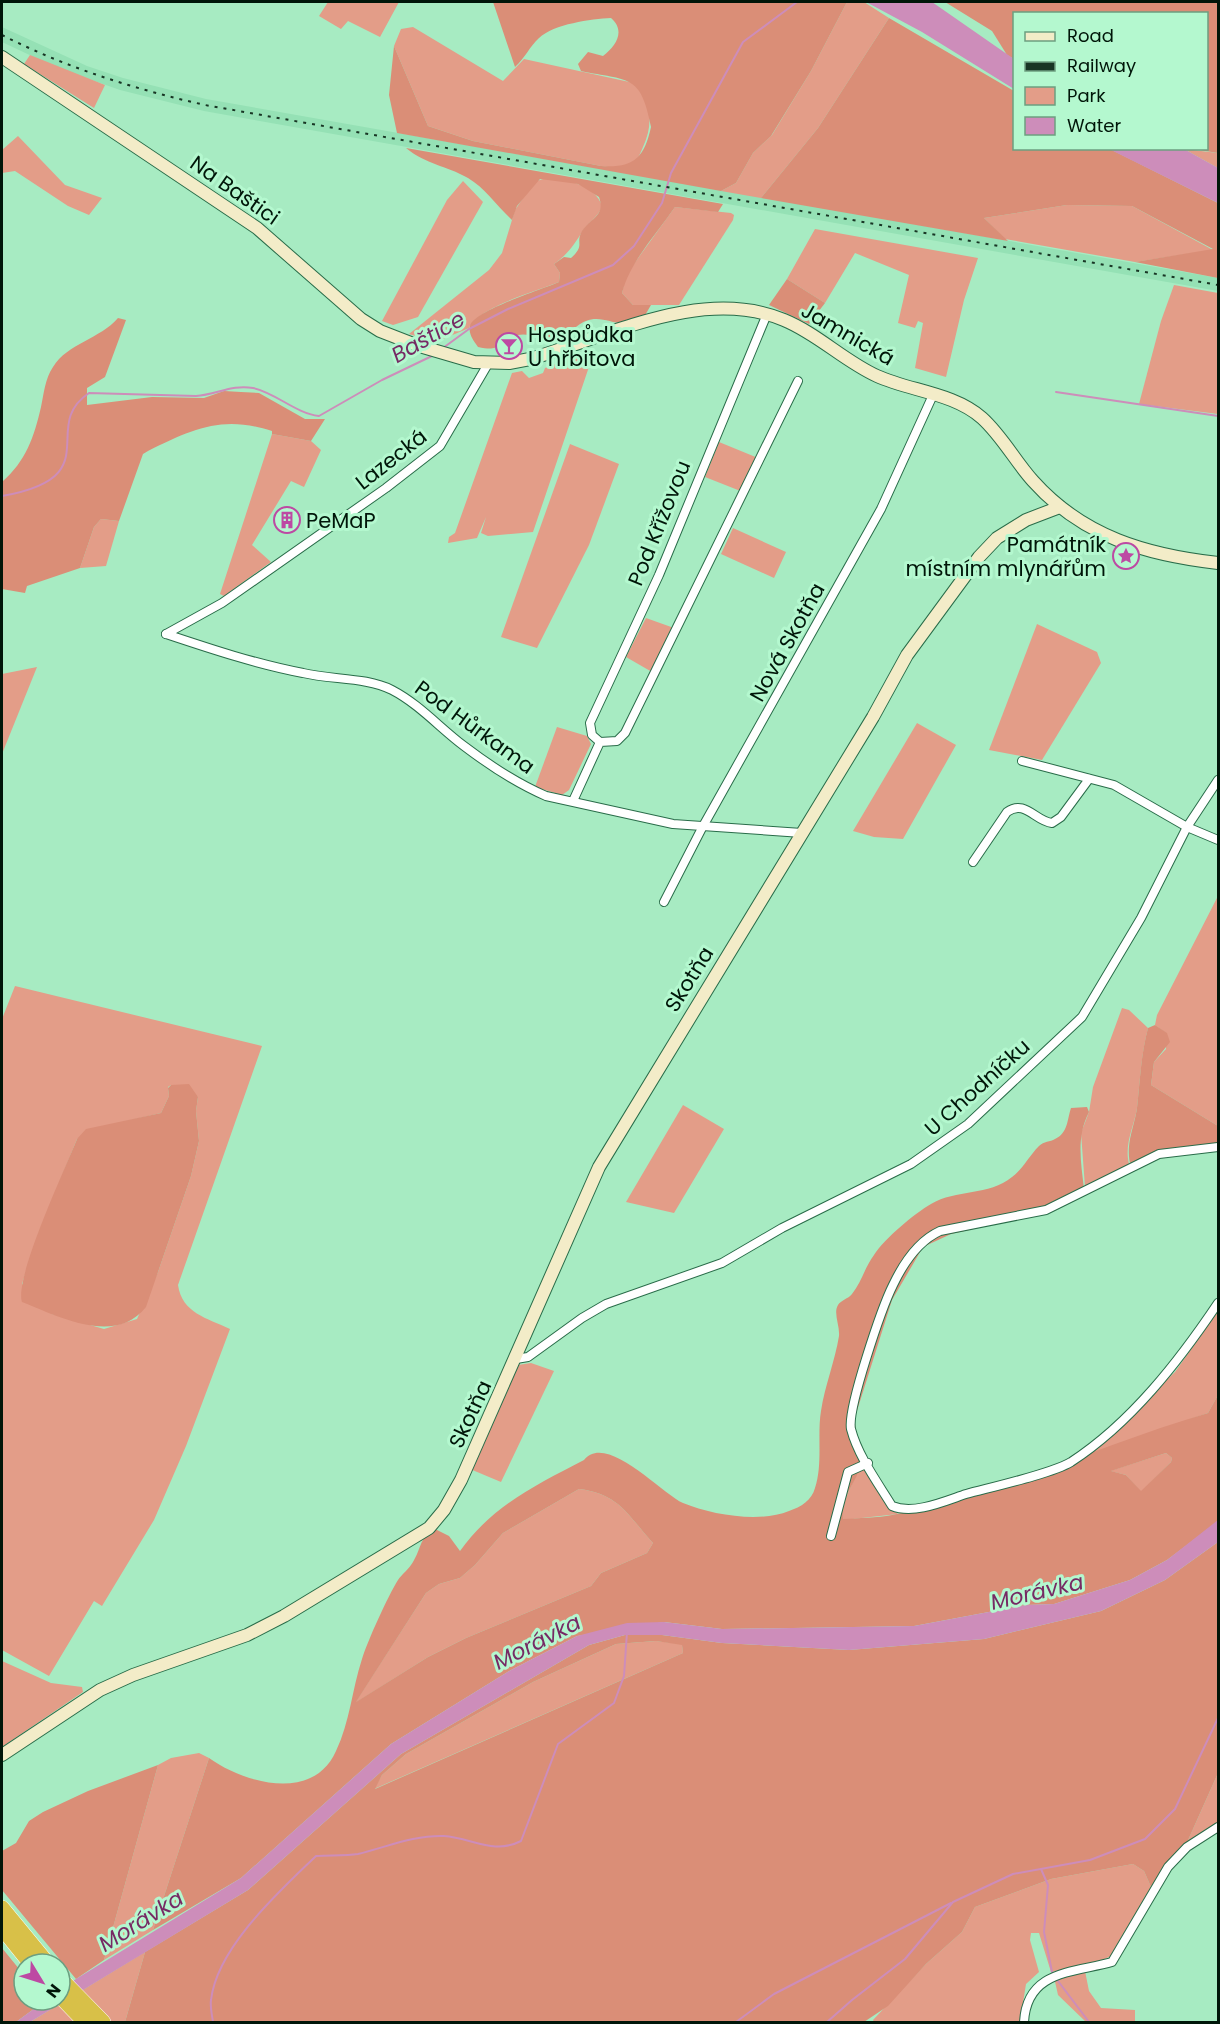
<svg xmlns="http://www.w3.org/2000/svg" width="1220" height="2024" viewBox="0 0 1220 2024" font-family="Poppins,sans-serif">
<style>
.built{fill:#95e1b5}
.green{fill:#e39d88;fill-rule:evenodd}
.forest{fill:#da8e77;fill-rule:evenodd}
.water{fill:#cd8dba}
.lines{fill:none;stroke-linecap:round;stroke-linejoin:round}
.stream{stroke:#cd8dba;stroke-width:2}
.street-casing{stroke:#296c49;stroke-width:10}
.secondary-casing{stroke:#296c49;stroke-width:14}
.highway-casing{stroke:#fff;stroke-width:16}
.street{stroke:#fff;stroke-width:8}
.secondary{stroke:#f3ecc8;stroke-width:12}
.highway{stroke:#d8c048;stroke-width:15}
.rail{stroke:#183524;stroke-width:2;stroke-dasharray:3 6;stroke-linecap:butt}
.labels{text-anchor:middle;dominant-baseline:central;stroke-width:6;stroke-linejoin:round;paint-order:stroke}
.street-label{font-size:21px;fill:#001609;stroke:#b4f8cf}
.poi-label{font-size:21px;fill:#001609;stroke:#b4f8cf;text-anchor:start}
.water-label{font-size:22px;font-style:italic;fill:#762a64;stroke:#b4f8cf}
</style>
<rect width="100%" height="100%" fill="#a7ebc2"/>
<polygon class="built" points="2,27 87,66 123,78 206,99 1218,278 1218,291 204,111 120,90 55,67 2,42"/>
<g class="green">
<polygon points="328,2 399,2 380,37 348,21 341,29 319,16"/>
<polygon points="847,2 864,2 889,18 818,128 761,198 721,191 736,183 753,153 772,135 811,71"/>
<path d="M 413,27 L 503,81 L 524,59 L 634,83 C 651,104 654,123 643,147 C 639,157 635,164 625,167 C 618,169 609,167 601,166 L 473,141 L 428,126 L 394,46 L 401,29 Z"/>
<polygon points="30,55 105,85 94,108 24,64"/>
<polygon points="18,136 65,185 102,198 89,215 68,206 15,171 2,173 2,150"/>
<polygon points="1184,149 1218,153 1218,168"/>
<path d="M 546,178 C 567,180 595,184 602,206 C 598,218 588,222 582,232 C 574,245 568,254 554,264 L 560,273 L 559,282 C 537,291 478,307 469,328 L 436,342 L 409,334 L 489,270 L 502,253 L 515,210 L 534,182 Z"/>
<polygon points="463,181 483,202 418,317 393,325 382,321 447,200"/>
<polygon points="1067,205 1132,206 1213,250 1135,262 1005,239 984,218"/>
<polygon points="675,207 731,213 734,215 733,220 679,305 633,305 622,293 626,275 636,261"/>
<polygon points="815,229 978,258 964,300 946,377 915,368 923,323 918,321 915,328 898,323 909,275 855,253 825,303 787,279"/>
<polygon points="1174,285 1218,293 1218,414 1139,404 1161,321"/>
<polygon points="582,354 584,359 593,355 533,532 488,536 481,533 486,517 477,538 448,543 449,537 455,533 512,373 522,371 529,378 543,373 545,368"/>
<polygon points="272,434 311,441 321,450 304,487 291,481 252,545 271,562 224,596 220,594"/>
<polygon points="719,442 758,458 743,492 705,477"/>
<polygon points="570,444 619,464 589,545 537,648 501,637"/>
<polygon points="101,519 119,521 106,566 80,568 94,527"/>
<polygon points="733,528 786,552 774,578 721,554"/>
<polygon points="646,618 674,628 652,672 626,657"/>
<polygon points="1037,624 1097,652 1101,663 1042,760 989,750"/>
<polygon points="37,667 2,754 2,674"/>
<polygon points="917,723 956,745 903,839 874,837 853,831"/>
<polygon points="557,727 587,736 591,744 569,790 562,795 535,787"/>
<polygon points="1218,896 1218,1126 1151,1085 1154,1062 1166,1049 1166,1033 1155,1025 1157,1015"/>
<path d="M 15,986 L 262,1046 L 178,1285 C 182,1313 207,1318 230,1329 L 186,1446 L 154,1520 L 102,1606 L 94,1601 L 49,1676 L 2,1650 L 2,1019 ZM 171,1085 L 198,1097 L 196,1111 L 199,1141 L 191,1176 L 158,1272 L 137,1319 L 104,1329 L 52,1314 L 22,1284 L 39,1232 L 77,1139 L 127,1121 L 161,1113 L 169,1096 L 168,1087 Z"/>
<path d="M 1122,1008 L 1129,1010 L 1148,1028 C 1141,1055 1140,1080 1137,1108 C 1134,1127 1124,1144 1129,1164 L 1085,1187 L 1081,1133 L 1089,1112 L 1093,1087 Z"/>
<polygon points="683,1105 724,1129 674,1213 626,1202"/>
<polygon points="1218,1311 1218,1395 1208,1413 1089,1454 1175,1372"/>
<polygon points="531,1363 554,1371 501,1482 470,1469 518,1365"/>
<polygon points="1166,1453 1172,1458 1171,1462 1141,1492 1126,1475 1110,1471"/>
<polygon points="862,1462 889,1507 898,1514 843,1520 841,1509"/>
<path d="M 579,1489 C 620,1494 628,1516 653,1543 L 647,1553 L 601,1573 L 591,1586 L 466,1638 L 428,1657 L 355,1703 L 426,1593 L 439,1584 L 460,1578 L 475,1565 L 503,1533 Z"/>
<polygon points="656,1641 682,1644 683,1653 374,1789 382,1775 406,1754 533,1682 616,1644"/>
<polygon points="2,1661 51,1683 82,1687 83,1692 2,1747"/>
<polygon points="199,1753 209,1758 153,1930 104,1960 158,1765 171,1758"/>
<polygon points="1218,1773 1218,1825 1185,1847"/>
<polygon points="1133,1864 1144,1871 1151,1887 1111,1956 1096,1963 1051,1972 1039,1933 1031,1933 1030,1940 1039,1972 1026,1984 1020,2022 874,2022 873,2020 926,1964 962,1932 975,1907 1051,1879"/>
<polygon points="145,1952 125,2022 30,2022"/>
<polygon points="1085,1971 1089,1991 1101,2008 1135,2010 1135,2022 1086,2022 1058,1995 1054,1977"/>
</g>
<g class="forest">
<path d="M 493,2 L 847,2 L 811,71 L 771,136 L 753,153 L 736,183 L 721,191 L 397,133 L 389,95 L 394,46 L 428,126 L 473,141 L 601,166 C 633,168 644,159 651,127 C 641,73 628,81 581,71 L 578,64 L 588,52 L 603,56 C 616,46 626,31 611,18 C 591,19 554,24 539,38 C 530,46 525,58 515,67 Z"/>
<polygon points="945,2 1218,2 1218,153 1193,149 1206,148 1206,14 1014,14 1014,59 1007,55 992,31"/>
<polygon points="889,18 1014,91 1014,148 1110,149 1218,203 1218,278 1135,262 1213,249 1132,206 1067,205 984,218 1008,241 761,198 818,128"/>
<path d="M 406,148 L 723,204 L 718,212 L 675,207 C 656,235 631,260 622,293 L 633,305 L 651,305 L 644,317 C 639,319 633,323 627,323 C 613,325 601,315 586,321 C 574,325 565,342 551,341 C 537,340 529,330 511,337 C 495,344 501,352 478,347 C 474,341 468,334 470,326 C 473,311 543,289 559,282 L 560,273 L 554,264 L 564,257 L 571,258 C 585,245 576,244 581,233 C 589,218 606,217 599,197 L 578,184 L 540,179 L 517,206 L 512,220 C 497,206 485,188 468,178 C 445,165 427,165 406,148 Z"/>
<polygon points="787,279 825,303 809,324 769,305"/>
<path d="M 118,318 L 126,320 L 105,377 L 87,388 L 87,405 L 152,397 L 204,398 L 224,391 L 241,392 L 259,393 L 305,419 L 325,419 L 311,441 L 272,434 L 272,431 C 222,415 193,429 148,451 L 143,454 L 119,521 L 101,519 L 94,527 L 80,568 L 27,586 L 25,593 L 2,589 L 2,482 C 26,461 34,437 41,407 C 44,393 45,379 53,367 C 68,343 100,339 118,318 Z"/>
<path d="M 1155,1025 L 1167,1033 L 1170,1042 L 1154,1062 L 1151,1085 L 1218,1126 L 1218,1144 L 1164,1150 L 1130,1163 C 1126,1142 1134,1128 1137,1108 C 1140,1080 1141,1054 1148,1028 Z"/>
<path d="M 189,1084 L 198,1097 L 196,1111 L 199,1141 L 191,1176 L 146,1307 C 115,1346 60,1317 22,1302 C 14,1278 66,1167 77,1139 L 86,1129 L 161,1113 L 169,1096 L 168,1088 L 171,1085 Z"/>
<path d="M 1087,1107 L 1089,1112 C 1076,1137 1081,1162 1084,1189 L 1033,1216 L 951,1234 L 923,1247 L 892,1300 L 855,1417 C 854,1432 861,1445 861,1460 C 861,1478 840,1495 843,1519 C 858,1518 877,1518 892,1515 C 1001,1493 1102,1444 1208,1413 L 1218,1395 L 1218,1520 L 1215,1524 L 1167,1560 L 1130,1580 L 1054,1604 L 1026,1605 L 914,1626 L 722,1629 L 664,1622 L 577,1636 L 511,1670 L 391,1744 L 241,1878 L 153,1930 L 209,1758 C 244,1783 313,1803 336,1751 C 350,1722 352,1689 362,1659 C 368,1640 388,1596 398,1580 C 402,1574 409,1569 413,1562 C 422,1547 418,1542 433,1528 L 449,1536 L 460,1551 C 492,1506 536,1485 584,1460 C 606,1432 661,1493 683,1503 C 712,1515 760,1523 789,1511 C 801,1507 812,1500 815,1488 C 823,1464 817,1435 821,1411 C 825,1385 835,1361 839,1336 C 840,1326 833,1313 838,1305 C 841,1300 848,1299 852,1294 C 861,1283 865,1267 874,1255 C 885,1238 914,1214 931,1204 C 956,1189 989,1196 1012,1177 C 1023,1169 1029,1156 1039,1146 C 1044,1141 1050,1142 1055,1139 C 1068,1133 1067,1120 1071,1108 ZM 1166,1453 L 1172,1458 L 1171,1462 L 1141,1491 L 1126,1475 L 1111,1471 ZM 579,1489 C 620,1494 628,1516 653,1543 L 647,1553 L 601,1573 L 591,1586 L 466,1638 L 428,1657 L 356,1702 L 426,1593 L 439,1584 L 460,1578 L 475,1565 L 503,1533 Z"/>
<path d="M 1218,1542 L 1218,1773 L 1185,1847 L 1165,1866 L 1151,1887 L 1144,1871 L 1133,1864 L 1051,1879 L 975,1907 L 962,1932 L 926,1964 L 888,2006 L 864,2022 L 125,2022 L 145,1952 L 248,1890 L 401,1754 L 589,1645 L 625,1635 L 662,1635 L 722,1643 L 849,1650 L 984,1639 L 1101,1611 L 1165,1580 ZM 656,1641 L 682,1645 L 683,1653 L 375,1789 L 382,1775 L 406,1754 L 533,1682 L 616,1644 Z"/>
<polygon points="158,1765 104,1960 76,1979 2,1890 2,1851 16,1843 29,1821 43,1812 88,1791"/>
<polygon points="2,1948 24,1975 24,2000 46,2000 16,2022 2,2022"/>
</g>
<g class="water">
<polygon points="866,2 932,2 1014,59 1014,89 922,32"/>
<polygon points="1109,149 1184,149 1218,168 1218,203"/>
<polygon points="1218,1520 1218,1542 1165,1580 1101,1611 984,1639 849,1650 722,1643 662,1635 625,1635 589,1645 401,1754 248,1890 30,2022 16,2022 46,2000 60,2000 60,1990 76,1979 241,1878 391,1744 511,1670 577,1636 627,1623 664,1622 722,1629 914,1626 1026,1605 1054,1604 1130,1580 1167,1560"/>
</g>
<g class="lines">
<g class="stream">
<polyline points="443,348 469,329 508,309 613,265 634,246 662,203 671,173 743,42 797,2"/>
<polyline points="1056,392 1218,416"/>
<path d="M 2,496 C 110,477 38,427 89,393 L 196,396 C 216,395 232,384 253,388 C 276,393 295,413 319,416 L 382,380 L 434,355"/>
<polyline points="1041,1869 1048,1885 1044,1932 1052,1972"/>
<polyline points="1058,1981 1089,2022"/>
<path d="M 213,2022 C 212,2015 210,2007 211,2000 C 217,1947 280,1891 316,1856 C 330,1855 345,1856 358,1854 C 387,1847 414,1835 444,1836 C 472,1838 494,1855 521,1841 L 558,1744 L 614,1703 L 624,1676 L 627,1632"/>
<polyline points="736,2022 774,1994 951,1903"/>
<polyline points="827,2022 852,2000 905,1959 953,1902 1013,1874 1090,1860 1145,1839 1175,1809 1218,1718"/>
</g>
<defs>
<g id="street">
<path d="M 166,634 C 211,649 256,664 303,673 C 332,680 366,677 392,690 C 419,704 440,728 464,746 C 489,765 518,784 546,796 L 673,824 L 802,833"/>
<polyline points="166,634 222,603 386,488 440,446 488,364"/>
<polyline points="600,742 592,735 590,723 659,575 767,314"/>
<polyline points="1022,761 1114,785 1187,827 1218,840"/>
<polyline points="573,801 600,742 617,741 625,733 798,381"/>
<path d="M 973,862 L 1007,812 C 1025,799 1035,821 1052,823 L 1061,817 L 1089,779"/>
<polyline points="664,902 702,828 881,509 933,395"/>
<path d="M 1218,1147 L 1159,1154 L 1046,1210 L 940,1231 C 918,1241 903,1264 893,1285 C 882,1307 847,1409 851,1429 C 858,1456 878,1483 892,1506 C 914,1515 945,1501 966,1494 C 992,1487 1051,1474 1071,1462 C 1131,1423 1179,1361 1218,1303"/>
<polyline points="516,1359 528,1357 582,1318 606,1304 722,1263 782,1228 911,1164 968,1124 1082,1017 1141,918 1187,827 1218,780"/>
<polyline points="831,1536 848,1472 868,1463"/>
<path d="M 1024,2022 C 1027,1970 1073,1973 1112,1962 L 1168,1867 L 1187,1847 L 1218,1827"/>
</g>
<g id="secondary">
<path d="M 2,57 L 257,228 L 361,319 L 380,331 L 416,345 L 474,362 L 509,363 L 530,359 C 609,336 703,286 784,320 C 818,334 844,361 877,376 C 910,391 954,393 982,418 C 1002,436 1015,461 1033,481 C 1083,537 1147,555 1218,563"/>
<polyline points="2,1755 100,1690 133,1675 247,1635 284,1616 429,1528 444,1510 461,1480 599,1167 873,717 907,655 979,557 997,538 1026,520 1060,507"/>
</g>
<g id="highway">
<polyline points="2,1908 48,1964"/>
<polyline points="2,1928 31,1964"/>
<polyline points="60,1978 103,2022"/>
<polyline points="60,1996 85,2022"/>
</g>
</defs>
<use href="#street" class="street-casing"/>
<use href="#secondary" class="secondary-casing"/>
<use href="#highway" class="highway-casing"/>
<use href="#street" class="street"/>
<use href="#secondary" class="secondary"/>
<use href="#highway" class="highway"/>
<path class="rail" d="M 2,35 C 67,68 134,89 205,105 L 1218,285"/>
</g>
<defs>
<symbol id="bar-ring" viewBox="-11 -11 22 22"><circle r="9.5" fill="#b4f8cf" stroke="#bd49a3" stroke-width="1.5"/><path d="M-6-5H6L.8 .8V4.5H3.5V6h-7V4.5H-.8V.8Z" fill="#bd49a3"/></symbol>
<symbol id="building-ring" viewBox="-11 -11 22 22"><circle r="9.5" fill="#b4f8cf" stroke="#bd49a3" stroke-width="1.5"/><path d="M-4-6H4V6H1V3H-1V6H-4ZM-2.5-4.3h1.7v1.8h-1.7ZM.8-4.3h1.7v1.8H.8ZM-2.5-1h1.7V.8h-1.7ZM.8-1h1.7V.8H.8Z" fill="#bd49a3"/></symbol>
<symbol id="sight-ring" viewBox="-11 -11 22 22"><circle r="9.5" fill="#b4f8cf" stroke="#bd49a3" stroke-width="1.5"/><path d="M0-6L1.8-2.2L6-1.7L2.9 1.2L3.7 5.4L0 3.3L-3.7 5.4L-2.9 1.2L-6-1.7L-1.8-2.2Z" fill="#bd49a3"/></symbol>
</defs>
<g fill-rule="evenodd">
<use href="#bar-ring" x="494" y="331" width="30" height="30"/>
<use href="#building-ring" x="272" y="505" width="30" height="30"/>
<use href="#sight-ring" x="1111" y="541" width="30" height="30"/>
</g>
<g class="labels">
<g class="street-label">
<text transform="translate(235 190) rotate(35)">Na Baštici</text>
<text transform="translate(848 334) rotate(30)">Jamnická</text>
<text transform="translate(391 459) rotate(-38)">Lazecká</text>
<text transform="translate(659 523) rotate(-68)">Pod Křížovou</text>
<text transform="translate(787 642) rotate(-61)">Nová Skotňa</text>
<text transform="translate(475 727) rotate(36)">Pod Hůrkama</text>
<text transform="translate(689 979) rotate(-58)">Skotňa</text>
<text transform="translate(977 1087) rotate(-42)">U Chodníčku</text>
<text transform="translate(470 1414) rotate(-65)">Skotňa</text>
</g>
<g class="poi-label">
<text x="528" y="334">Hospůdka<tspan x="528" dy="24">U hřbitova</tspan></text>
<text x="306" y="520">PeMaP</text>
<text x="1106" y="544" text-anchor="end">Památník<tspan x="1106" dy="24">místním mlynářům</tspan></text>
</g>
<g class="water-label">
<text transform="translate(428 337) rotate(-30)">Baštice</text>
<text transform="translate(1037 1592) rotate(-13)">Morávka</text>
<text transform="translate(537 1642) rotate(-27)">Morávka</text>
<text transform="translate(141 1921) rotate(-32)">Morávka</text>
</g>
</g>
<rect width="1220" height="2024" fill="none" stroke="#001609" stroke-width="6"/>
<rect x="1013" y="12" width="195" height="138" fill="#b4f8cf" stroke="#6c9e80" stroke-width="1.5"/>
<rect x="1025" y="32" width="30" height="9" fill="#f3ecc8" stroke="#6c9e80" stroke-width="1.5"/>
<text x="1067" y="42" font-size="18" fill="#001609">Road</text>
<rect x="1025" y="62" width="30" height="9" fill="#183524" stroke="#6c9e80" stroke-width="1.5"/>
<text x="1067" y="72" font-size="18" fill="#001609">Railway</text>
<rect x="1025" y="87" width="30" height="18" fill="#e39d88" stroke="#6c9e80" stroke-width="1.5"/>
<text x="1067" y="102" font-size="18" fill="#001609">Park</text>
<rect x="1025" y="117" width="30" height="18" fill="#cd8dba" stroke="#6c9e80" stroke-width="1.5"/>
<text x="1067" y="132" font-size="18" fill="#001609">Water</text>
<g transform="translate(42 1982) rotate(128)"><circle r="28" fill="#b4f8cf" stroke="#6c9e80" stroke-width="1.5"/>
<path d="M0-4.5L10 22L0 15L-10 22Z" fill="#bd49a3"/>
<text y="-9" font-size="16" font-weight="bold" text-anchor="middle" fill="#001609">N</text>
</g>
</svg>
